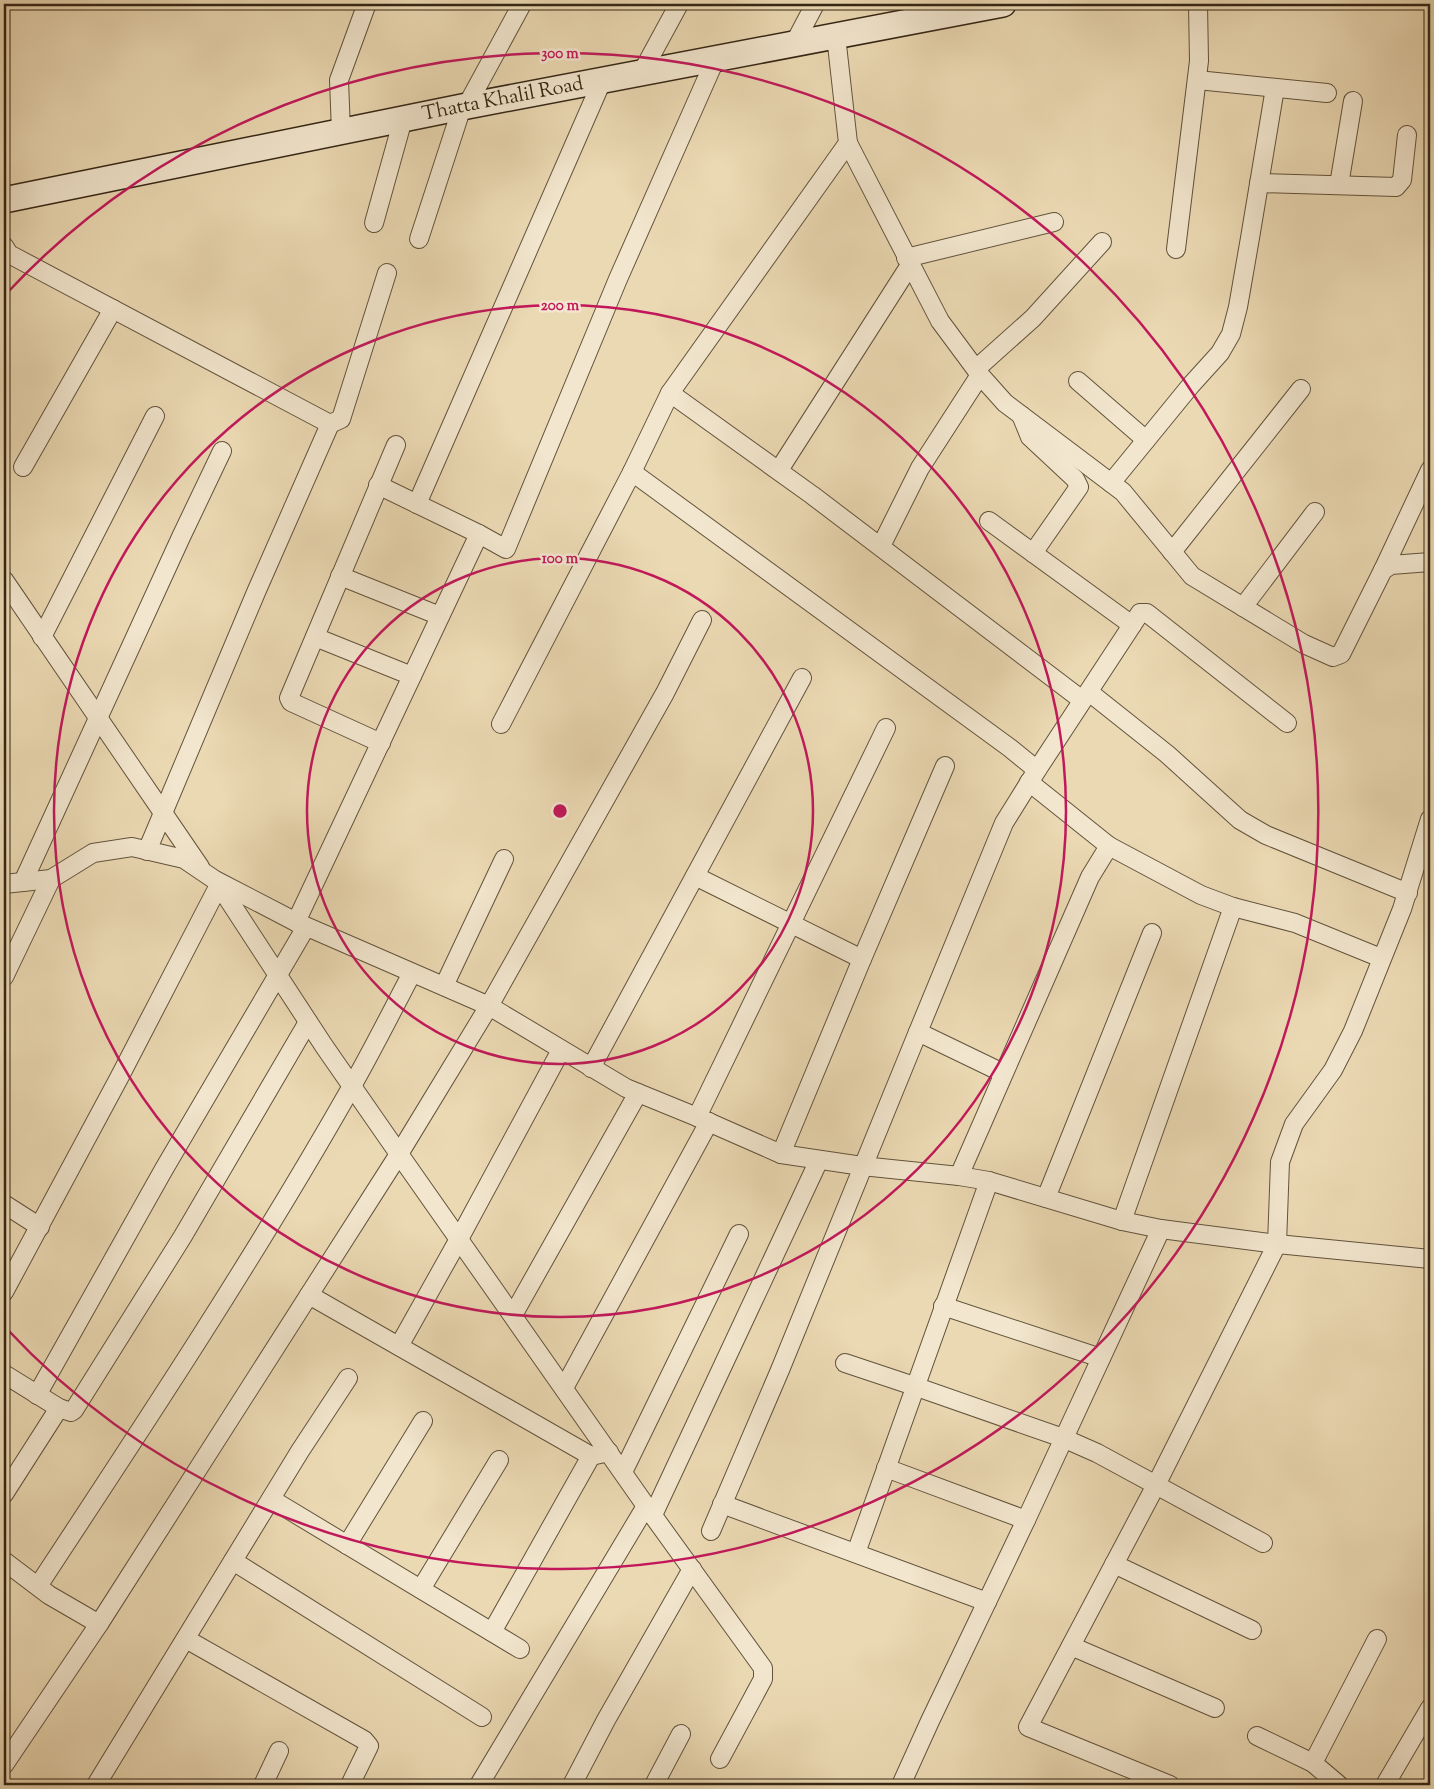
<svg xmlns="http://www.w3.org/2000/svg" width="1434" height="1789" viewBox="0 0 1434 1789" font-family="'Sorts Mill Goudy',serif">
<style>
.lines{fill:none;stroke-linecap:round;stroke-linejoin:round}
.street-casing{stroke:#62533c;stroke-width:20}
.secondary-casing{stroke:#342615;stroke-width:28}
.street{stroke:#f2e6ce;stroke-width:18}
.secondary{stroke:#f2e6ce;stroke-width:25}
.ring{fill:none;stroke:#c2185b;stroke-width:2.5}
.labels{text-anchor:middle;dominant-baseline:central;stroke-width:5;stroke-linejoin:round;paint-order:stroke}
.street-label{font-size:20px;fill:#342615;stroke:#f2e6ce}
.centre{fill:#c2185b;stroke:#f2e6ce;stroke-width:2.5}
.ring-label{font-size:15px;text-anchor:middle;font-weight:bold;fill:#c2185b;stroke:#f2e6ce;stroke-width:5;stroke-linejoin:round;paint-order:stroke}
</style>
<rect width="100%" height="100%" fill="#ebd9b3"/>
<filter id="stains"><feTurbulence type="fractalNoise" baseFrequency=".004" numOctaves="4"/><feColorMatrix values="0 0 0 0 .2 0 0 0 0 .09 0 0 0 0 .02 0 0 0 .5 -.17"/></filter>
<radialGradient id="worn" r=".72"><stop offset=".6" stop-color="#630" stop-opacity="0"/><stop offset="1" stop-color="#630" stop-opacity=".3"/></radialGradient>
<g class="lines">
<defs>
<g id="street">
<polyline points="794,44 815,4"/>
<polyline points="641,74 679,4"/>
<polyline points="1197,80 1327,93"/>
<polyline points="466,107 522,4"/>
<polyline points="341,132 339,80 366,6"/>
<polyline points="848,143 940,321 980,375 1005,403 1123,492 1192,576 1304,644 1333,657 1341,654 1383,570 1391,565 1430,562"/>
<polyline points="1259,183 1396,187 1402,180 1407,135"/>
<polyline points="1339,185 1353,101"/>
<polyline points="374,223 403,119"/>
<polyline points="419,239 462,107"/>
<polyline points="4,246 9,254 330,424 341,419 387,273"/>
<polyline points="1176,249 1199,61 1198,4"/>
<polyline points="906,258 1054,222"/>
<polyline points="976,369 1033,318 1102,242"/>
<polyline points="1078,381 1146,440"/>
<polyline points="670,393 812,495 1082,700"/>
<polyline points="1021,415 1030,437 1075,479 1079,487 1033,553"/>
<polyline points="23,467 113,309"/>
<polyline points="779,470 910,265"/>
<polyline points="632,472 1010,748 1037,770"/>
<polyline points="1111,483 1191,385 1220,353 1231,334 1238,307 1250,238 1275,88"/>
<polyline points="378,485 479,534"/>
<polyline points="417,504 602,81"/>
<polyline points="989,521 1132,625"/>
<polyline points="881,546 920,468 980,375"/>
<polyline points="1172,552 1301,389"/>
<polyline points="1383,570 1430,470"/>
<polyline points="340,576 440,616"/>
<polyline points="4,580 200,867"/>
<polyline points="1243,607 1315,512"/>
<polyline points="42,637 155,416"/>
<polyline points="315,637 412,676"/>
<polyline points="1089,692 1167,754 1240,820 1266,835 1408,893"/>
<polyline points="501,724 632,472 670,393 848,143 836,36"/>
<polyline points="381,743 291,702 289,698 396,445"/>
<polyline points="1029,782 1109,846 1201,895 1233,907 1295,923 1381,958"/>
<polyline points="147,851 257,590 330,424"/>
<polyline points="695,876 862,959"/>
<polyline points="23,882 181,537 222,451"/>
<polyline points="217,882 324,1046 399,1154 646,1506 763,1668 763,1679 720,1759"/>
<polyline points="4,884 51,879 93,853 132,847 184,859 215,880 296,922 489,1006 626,1088 697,1117 781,1154 862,1166 959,1176 989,1181 1122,1221 1161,1229 1277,1244 1430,1259"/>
<polyline points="296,922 479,534 506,549 618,279 715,60"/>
<polyline points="4,977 51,879"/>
<polyline points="444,986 504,859"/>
<polyline points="591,1068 802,678"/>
<polyline points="1003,1073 918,1032 1004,823 1037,770 1140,613 1147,613 1287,723"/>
<polyline points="697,1117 886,728"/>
<polyline points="781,1154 862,959 945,766"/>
<polyline points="959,1176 1090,877 1109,846"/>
<polyline points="1046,1198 1152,933"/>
<polyline points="4,1204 40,1227"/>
<polyline points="1122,1221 1233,907"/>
<polyline points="4,1292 119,1078 219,885"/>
<polyline points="309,1295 591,1456 609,1452"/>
<polyline points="943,1306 1101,1358"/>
<polyline points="513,1315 638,1093"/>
<polyline points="399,1346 459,1239 561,1050"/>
<polyline points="845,1363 914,1386 1063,1438 1097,1453 1263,1543"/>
<polyline points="4,1374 59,1408 71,1412 74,1410 183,1236 308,1022"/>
<polyline points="564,1388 709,1122"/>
<polyline points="37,1395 164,1169 306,927"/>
<polyline points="886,1468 1026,1520"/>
<polyline points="623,1472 739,1234"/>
<polyline points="4,1494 59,1408"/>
<polyline points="271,1499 520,1649"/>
<polyline points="722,1504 987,1602"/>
<polyline points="653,1515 819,1160"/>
<polyline points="711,1531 780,1370 918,1032"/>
<polyline points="347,1545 423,1421"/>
<polyline points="856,1553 989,1181"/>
<polyline points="4,1561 49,1595 99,1624"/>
<polyline points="233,1561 482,1717"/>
<polyline points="1114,1564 1252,1630"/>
<path d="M 38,1586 C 146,1422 255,1257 352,1086 C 373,1049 392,1011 412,973"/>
<polyline points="421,1589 499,1460"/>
<polyline points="492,1632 591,1456"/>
<polyline points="186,1639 364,1740 369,1746 350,1785"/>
<polyline points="1071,1646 1215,1708"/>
<polyline points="1257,1736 1313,1763 1339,1785"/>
<polyline points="1313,1763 1377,1639"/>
<polyline points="4,1765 99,1624 399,1154 489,1006 665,693 702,620"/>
<polyline points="96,1785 300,1451 348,1378"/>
<polyline points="263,1785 279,1751"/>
<polyline points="479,1785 646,1506"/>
<polyline points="572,1785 606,1720 692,1569"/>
<polyline points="654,1785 681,1734"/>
<polyline points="901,1785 930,1721 1026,1520 1161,1229"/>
<polyline points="1170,1785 1028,1727 1156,1485 1277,1244 1280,1162 1294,1124 1333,1070 1353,1031 1402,909 1430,819"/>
<polyline points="1385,1785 1430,1708"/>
</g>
<g id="secondary">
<path id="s1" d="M 4,200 L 462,107 L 1003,4"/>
</g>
</defs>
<use href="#street" class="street-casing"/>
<use href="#secondary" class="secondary-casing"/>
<use href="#street" class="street"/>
<use href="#secondary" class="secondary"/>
</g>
<g class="ring">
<circle cx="560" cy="811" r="253"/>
<circle cx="560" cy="811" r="506"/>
<path d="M6 294A758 758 0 1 1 6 1328"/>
</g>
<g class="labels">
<g class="street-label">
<text stroke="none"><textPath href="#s1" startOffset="509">Thatta Khalil Road</textPath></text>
</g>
</g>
<circle cx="560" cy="811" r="8" class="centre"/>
<g class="ring-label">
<text x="560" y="58">300 m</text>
<text x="560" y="310">200 m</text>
<text x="560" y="563">100 m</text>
</g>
<rect width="1434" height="1789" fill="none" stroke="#ebd9b3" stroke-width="20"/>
<rect x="5" y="5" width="1424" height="1779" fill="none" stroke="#342615" stroke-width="2.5"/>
<rect x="10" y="10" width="1414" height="1769" fill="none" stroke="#342615"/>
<rect width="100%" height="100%" filter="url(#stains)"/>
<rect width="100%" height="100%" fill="url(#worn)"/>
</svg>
